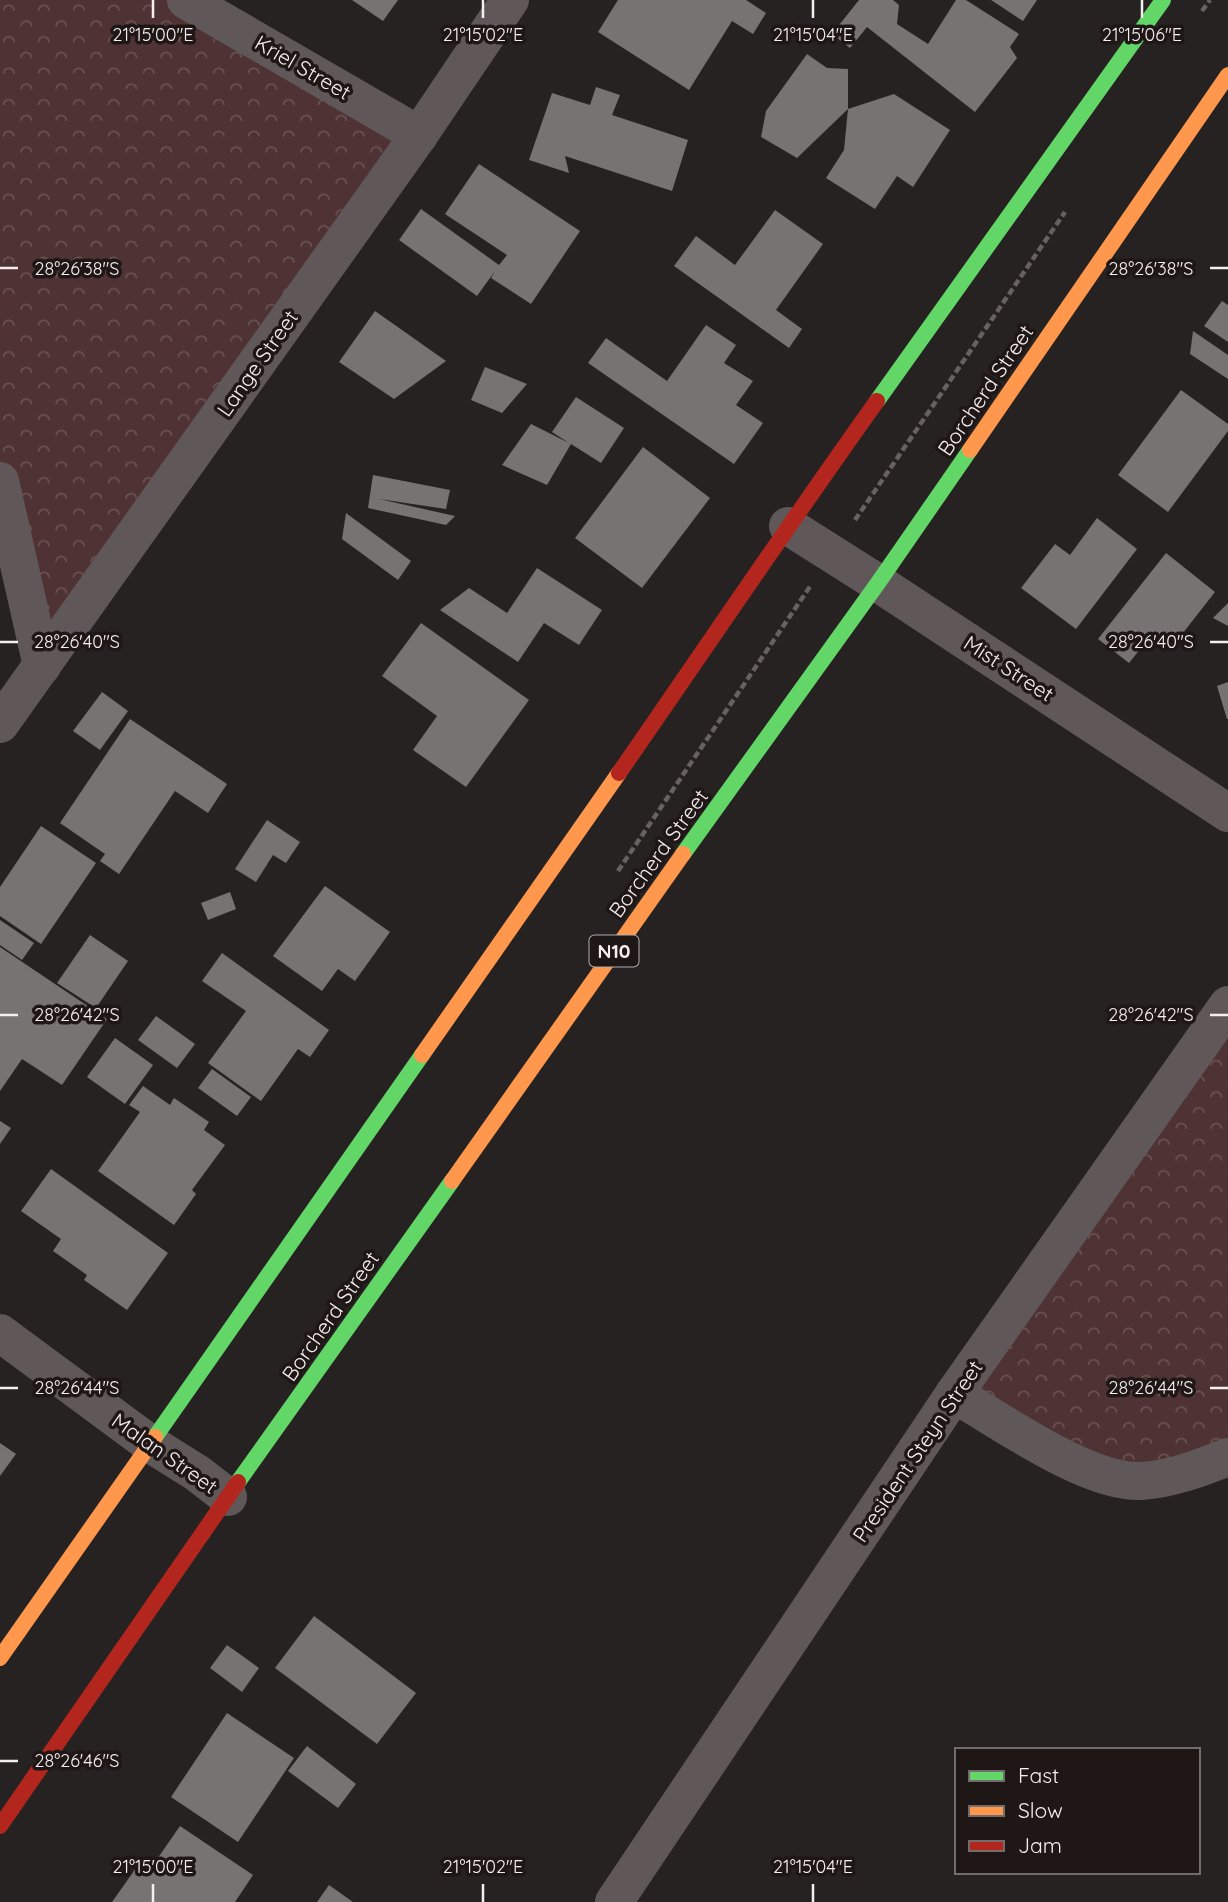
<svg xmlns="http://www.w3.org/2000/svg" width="1228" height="1902" viewBox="0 0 1228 1902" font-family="Quicksand,sans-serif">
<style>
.park{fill:url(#park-crowns)}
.building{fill:#777373}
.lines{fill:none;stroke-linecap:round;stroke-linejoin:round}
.path{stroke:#676161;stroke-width:4.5;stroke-dasharray:7 3.5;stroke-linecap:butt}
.street{stroke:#605858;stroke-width:38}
.fast{stroke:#63d668;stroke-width:16}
.slow{stroke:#ff974d;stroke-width:16}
.jam{stroke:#b3261e;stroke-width:16}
.ticks{fill:none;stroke:#f4eeee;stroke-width:2.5}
.labels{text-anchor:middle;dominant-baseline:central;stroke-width:7;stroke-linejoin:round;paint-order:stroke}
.shield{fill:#1f1616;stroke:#b4adad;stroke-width:2}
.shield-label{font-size:19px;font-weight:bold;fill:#f4eeee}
.street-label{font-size:21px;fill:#f4eeee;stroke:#1f1616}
.ticks-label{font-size:18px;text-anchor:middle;fill:#f4eeee;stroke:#1f1616;stroke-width:7;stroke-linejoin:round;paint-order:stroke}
</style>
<defs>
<pattern id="park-crowns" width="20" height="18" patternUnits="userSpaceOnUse" patternTransform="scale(1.75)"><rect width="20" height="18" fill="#4f3334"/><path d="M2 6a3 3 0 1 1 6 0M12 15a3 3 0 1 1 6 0" fill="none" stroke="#695152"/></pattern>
</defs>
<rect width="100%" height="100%" fill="#262222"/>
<g class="park">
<polygon points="0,0 203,0 401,136 45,651 0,470"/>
<polygon points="1228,1016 1228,1463 1126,1490 969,1386"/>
</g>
<g class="building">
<polygon points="352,0 398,0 383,21"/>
<polygon points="618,0 746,0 766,13 753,34 732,21 689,90 598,32"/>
<polygon points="859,0 893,0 899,5 897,24 928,44 956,0 966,0 1019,34 1010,47 1017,58 975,112 867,27 850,48 832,34"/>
<polygon points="991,0 1037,0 1023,21"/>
<polygon points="807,54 827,68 848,69 848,109 894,94 950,130 913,187 897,176 875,209 826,178 844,150 848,109 797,158 761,137 766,111"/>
<polygon points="596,87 620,95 612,115 688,140 672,191 565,156 569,173 529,160 552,93 590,105"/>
<polygon points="479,164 580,231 531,304 491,278 495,271 477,296 399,240 421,209 499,265 507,255 445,214"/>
<polygon points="775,210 823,244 776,310 802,329 789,348 674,266 696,236 735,265"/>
<polygon points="1222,301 1228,305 1228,342 1204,326"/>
<polygon points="375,311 446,361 394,399 339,362"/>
<polygon points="706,325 736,345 724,363 753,381 736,405 763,423 734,464 588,363 606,338 667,381"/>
<polygon points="1193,331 1228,355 1228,379 1190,354"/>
<polygon points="485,367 527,384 502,413 471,400"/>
<polygon points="1181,390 1228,424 1228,431 1168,512 1118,475"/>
<polygon points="576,397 624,428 601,463 571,444 547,485 502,465 531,424 569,443 552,432"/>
<polygon points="643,447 710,498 642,588 575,538"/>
<polygon points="373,475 450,490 446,509 379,499 455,516 446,525 368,508"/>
<polygon points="346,513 411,561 398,580 342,539"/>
<polygon points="1097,518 1137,549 1076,629 1021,588 1055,544 1070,555"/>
<polygon points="1166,553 1215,592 1172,647 1153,633 1129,663 1098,639"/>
<polygon points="537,568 602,610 579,645 544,623 518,662 440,610 469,588 507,613"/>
<polygon points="1228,603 1228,626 1213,618"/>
<polygon points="421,623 529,700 466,787 413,750 437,716 382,676"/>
<polygon points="1228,682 1228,719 1227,719 1217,686"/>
<polygon points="102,692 128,711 100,750 73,731"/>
<polygon points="130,719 227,784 208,813 175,791 119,874 100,861 105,854 60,823"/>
<polygon points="267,820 300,842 286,863 273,855 256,882 235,869"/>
<polygon points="41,826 96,863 41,944 0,916 0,887"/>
<polygon points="325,886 390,932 355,981 338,969 322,991 273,956"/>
<polygon points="230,892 236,909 208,920 201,903"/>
<polygon points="0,920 34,943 22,960 0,945"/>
<polygon points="90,935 128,961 96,1008 57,983"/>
<polygon points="0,947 107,1019 62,1085 22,1059 0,1091"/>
<polygon points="222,953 329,1030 310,1057 298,1049 261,1101 208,1063 246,1011 202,981"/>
<polygon points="156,1016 195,1044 177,1068 138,1040"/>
<polygon points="115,1038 153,1065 125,1104 87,1077"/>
<polygon points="212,1069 251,1097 237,1116 198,1088"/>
<polygon points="143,1086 170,1105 174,1098 209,1122 204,1130 225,1145 192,1190 196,1194 174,1225 98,1171 140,1112 129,1105"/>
<polygon points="0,1121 11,1128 0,1144"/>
<polygon points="51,1169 168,1253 127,1310 84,1280 87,1275 53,1251 61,1239 21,1211"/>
<polygon points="0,1443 16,1454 0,1476"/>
<polygon points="314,1616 416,1693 377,1744 275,1668"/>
<polygon points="227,1645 259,1668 242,1692 210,1668"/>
<polygon points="227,1713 294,1758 238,1842 171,1797"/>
<polygon points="307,1746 356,1784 338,1808 288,1771"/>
<polygon points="180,1826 253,1875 235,1902 112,1902 136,1868 146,1875"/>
<polygon points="329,1885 353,1902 317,1902"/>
</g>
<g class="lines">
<g class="path">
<polyline points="1202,11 1210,0"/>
<polyline points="855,520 1065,212"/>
<polyline points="618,871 811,585"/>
</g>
<g class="street">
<polyline points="186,0 419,135"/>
<polyline points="0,481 42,666"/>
<polyline points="788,526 878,583 1228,813"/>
<polyline points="0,724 419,135 510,0"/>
<polyline points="0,1333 149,1443 197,1473 228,1497"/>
<path d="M 954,1394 C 1001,1421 1087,1483 1141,1481 C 1172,1479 1200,1468 1228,1457"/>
<polyline points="614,1902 954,1394 1228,1005"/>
</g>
<g class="fast">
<polyline points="877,401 1163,0"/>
<polyline points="683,854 878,583 970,450"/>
<polyline points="155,1437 422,1055"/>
<polyline points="238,1482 452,1181"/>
</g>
<g class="slow">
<polyline points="970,450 1228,75"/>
<polyline points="422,1055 619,773"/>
<polyline points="452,1181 683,854"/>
<polyline points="0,1658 155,1437"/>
</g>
<g class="jam">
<path d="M 619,773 C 705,649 789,524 877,401"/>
<polyline points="0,1826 238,1482"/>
</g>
</g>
<path class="ticks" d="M 153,0 L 153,18M 483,0 L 483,18M 813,0 L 813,18M 1142,0 L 1142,18M 0,268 L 18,268M 1210,268 L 1228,268M 0,642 L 18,642M 1210,642 L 1228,642M 0,1015 L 18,1015M 1210,1015 L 1228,1015M 0,1388 L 18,1388M 1210,1388 L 1228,1388M 0,1761 L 18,1761M 153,1884 L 153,1902M 483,1884 L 483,1902M 813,1884 L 813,1902"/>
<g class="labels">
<rect class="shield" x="589.5" y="935.5" width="49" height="31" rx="5"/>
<g class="shield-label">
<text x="614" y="951">N10</text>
</g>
<g class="street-label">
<text transform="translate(303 67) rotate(30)">Kriel Street</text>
<text transform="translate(257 363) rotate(-55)">Lange Street</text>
<text transform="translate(985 390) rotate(-56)">Borcherd Street</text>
<text transform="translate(1009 668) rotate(33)">Mist Street</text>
<text transform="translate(658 853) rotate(-54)">Borcherd Street</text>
<text transform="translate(330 1316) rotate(-55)">Borcherd Street</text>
<text transform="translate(917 1451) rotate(-56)">President Steyn Street</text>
<text transform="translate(165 1453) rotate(35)">Malan Street</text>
</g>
</g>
<g class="ticks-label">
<text x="153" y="41">21°15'00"E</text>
<text x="483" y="41">21°15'02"E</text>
<text x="813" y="41">21°15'04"E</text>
<text x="1142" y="41">21°15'06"E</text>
<text x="77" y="275">28°26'38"S</text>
<text x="1151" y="275">28°26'38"S</text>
<text x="77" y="648">28°26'40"S</text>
<text x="1151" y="648">28°26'40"S</text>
<text x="77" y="1021">28°26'42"S</text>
<text x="1151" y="1021">28°26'42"S</text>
<text x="77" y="1394">28°26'44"S</text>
<text x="1151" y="1394">28°26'44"S</text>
<text x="77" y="1767">28°26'46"S</text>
<text x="153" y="1873">21°15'00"E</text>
<text x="483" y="1873">21°15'02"E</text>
<text x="813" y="1873">21°15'04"E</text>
</g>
<rect x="955" y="1748" width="245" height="126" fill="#1f1616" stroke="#746c6c" stroke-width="2"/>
<rect x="969" y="1771" width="35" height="10" fill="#63d668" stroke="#746c6c" stroke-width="2"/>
<text x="1018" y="1783" font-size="21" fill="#f4eeee">Fast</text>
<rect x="969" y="1806" width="35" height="10" fill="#ff974d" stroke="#746c6c" stroke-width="2"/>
<text x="1018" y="1818" font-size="21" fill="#f4eeee">Slow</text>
<rect x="969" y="1841" width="35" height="10" fill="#b3261e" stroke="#746c6c" stroke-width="2"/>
<text x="1018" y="1853" font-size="21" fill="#f4eeee">Jam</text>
</svg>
